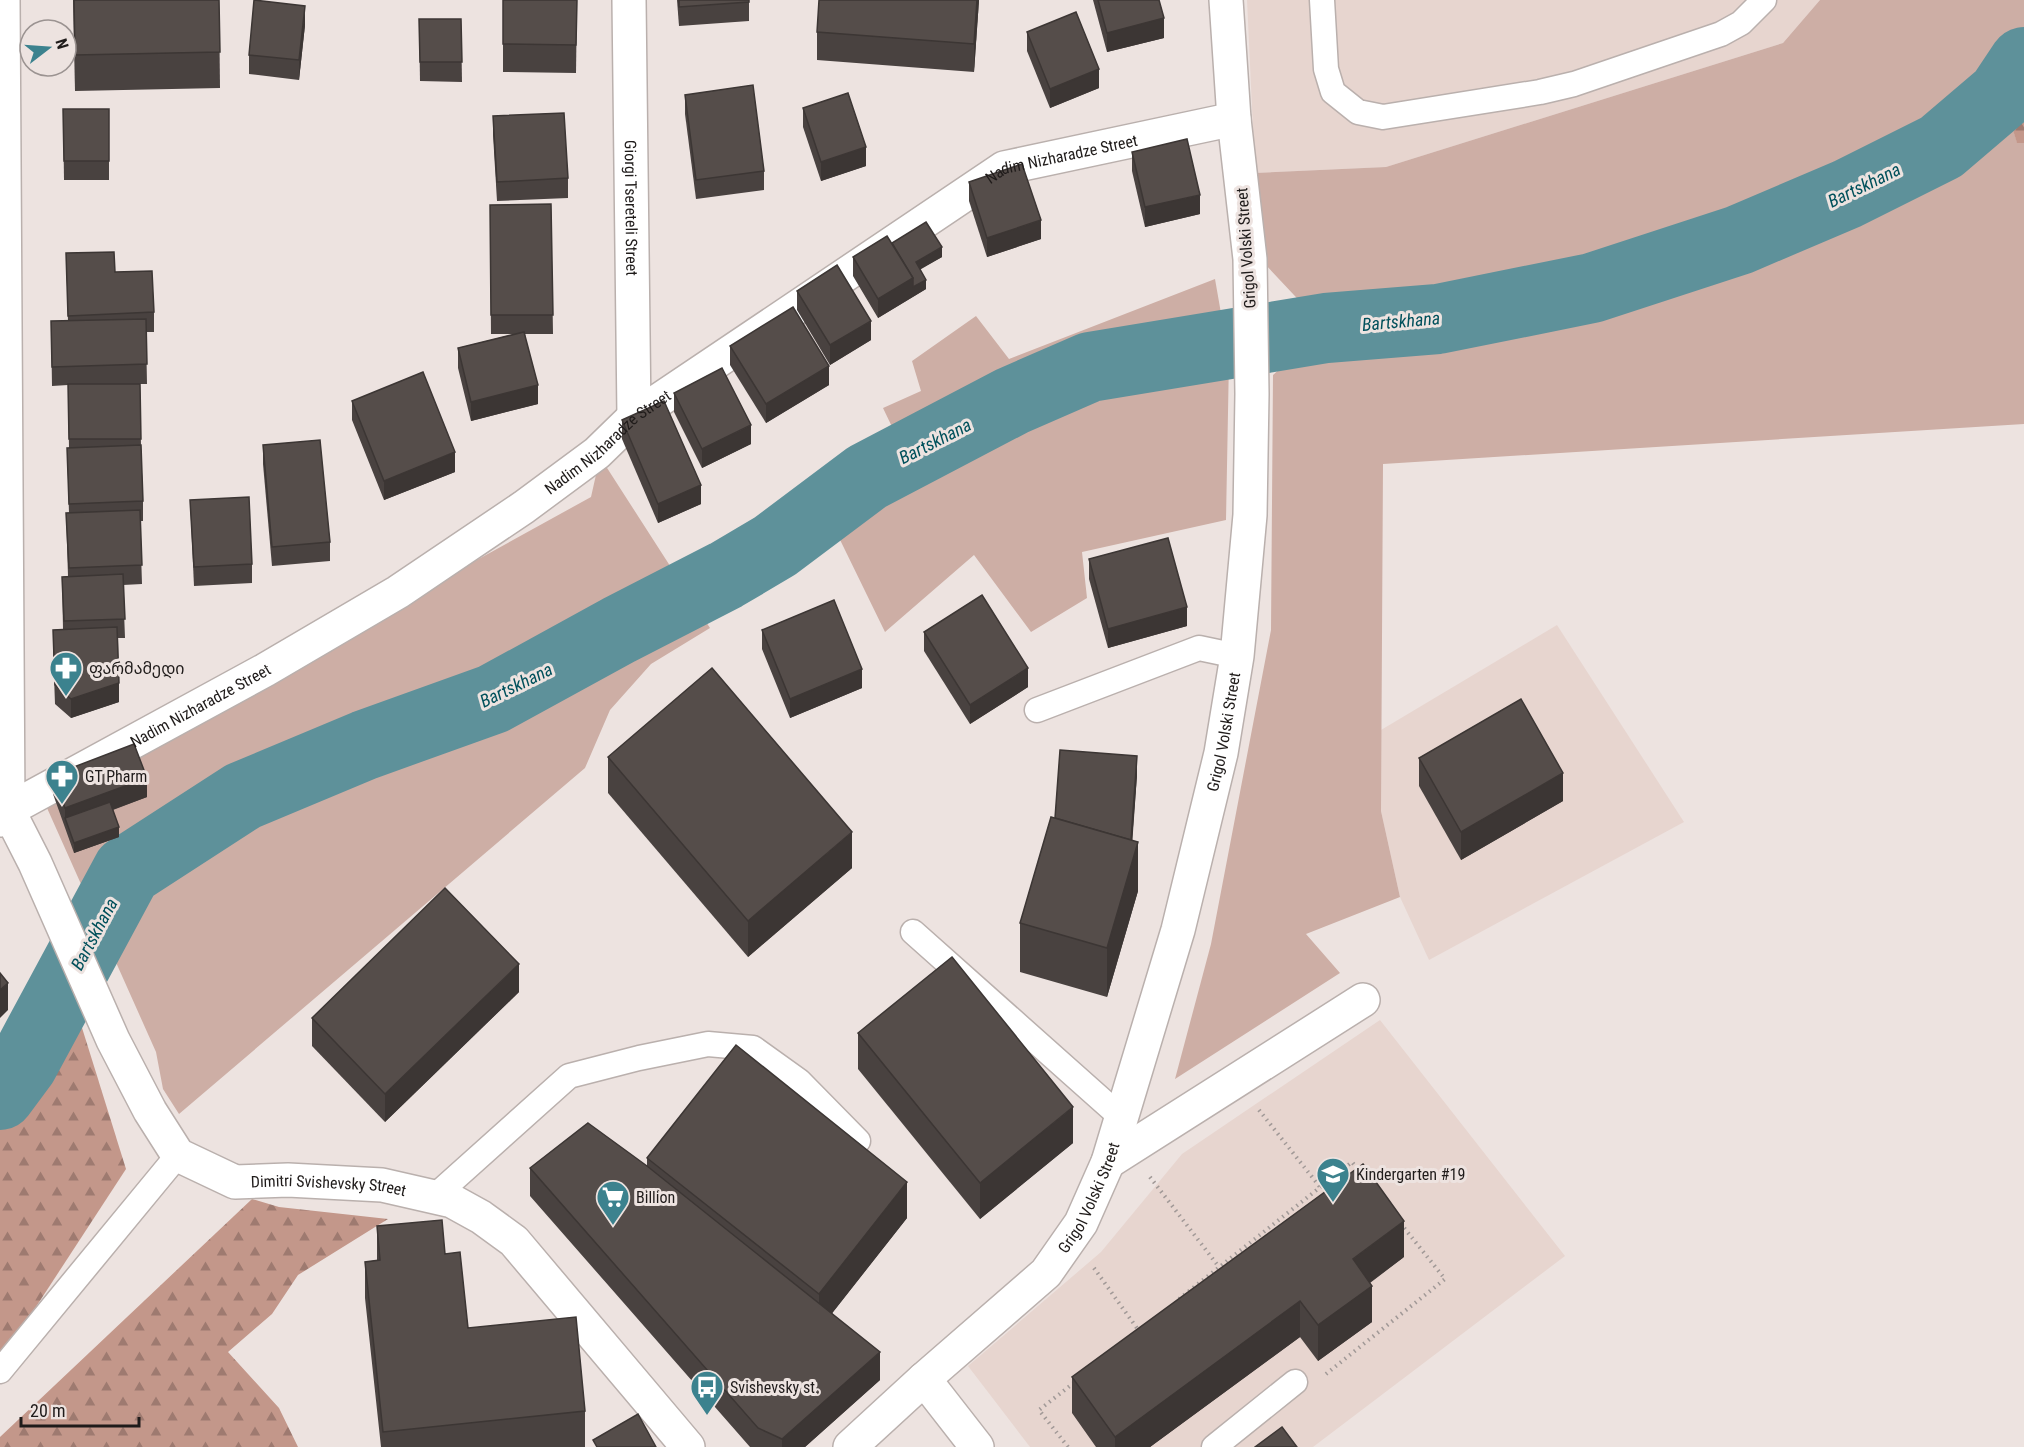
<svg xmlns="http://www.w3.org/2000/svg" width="2024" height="1447" viewBox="0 0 2024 1447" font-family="'Roboto Condensed','Noto Sans Georgian',sans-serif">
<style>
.built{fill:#e7d5cf}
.green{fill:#cdaea5}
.forest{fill:url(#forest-firs)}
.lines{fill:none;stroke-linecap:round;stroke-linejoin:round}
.river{stroke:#5e919a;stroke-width:70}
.service-casing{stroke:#bab0ad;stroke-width:27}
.minor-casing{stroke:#bab0ad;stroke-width:36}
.tertiary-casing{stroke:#bab0ad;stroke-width:36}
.secondary-casing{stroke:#bab0ad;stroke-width:36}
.path{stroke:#a19997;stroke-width:4;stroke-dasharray:1.5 4.5;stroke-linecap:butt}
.service{stroke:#fff;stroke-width:24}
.minor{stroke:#fff;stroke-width:33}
.tertiary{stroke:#fff;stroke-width:33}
.secondary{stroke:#fff;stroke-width:33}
.wall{fill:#494240}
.shaded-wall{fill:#3c3634}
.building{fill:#554d4a;stroke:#3c3634;stroke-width:1.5}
.labels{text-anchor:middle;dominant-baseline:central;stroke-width:6;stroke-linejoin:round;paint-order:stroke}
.street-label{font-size:16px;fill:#1f1b1a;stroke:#ede3e0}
.poi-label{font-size:16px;fill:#1f1b1a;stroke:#ede3e0;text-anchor:start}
.water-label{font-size:18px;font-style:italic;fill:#00505b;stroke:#ede3e0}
</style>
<defs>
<pattern id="forest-firs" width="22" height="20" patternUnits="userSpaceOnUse" patternTransform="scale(1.5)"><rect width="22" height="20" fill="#c3978a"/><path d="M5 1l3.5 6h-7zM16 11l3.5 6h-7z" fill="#9e7a70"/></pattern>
</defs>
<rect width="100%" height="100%" fill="#ede3e0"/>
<g class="built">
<polygon points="1247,0 1820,0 1783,43 1386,167 1255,173"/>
<polygon points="1557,625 1684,822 1429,960 1400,897 1381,811 1381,730"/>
<polygon points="1380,1020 1565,1256 1313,1447 1030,1447 968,1366 1101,1252 1182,1154"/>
</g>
<g class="green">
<polygon points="1820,0 2024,0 2024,62 2002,95 2017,142 2024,143 2024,424 1383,464 1381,811 1400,897 1306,934 1340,973 1175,1079 1211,944 1271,630 1273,375 1325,328 1264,263 1255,173 1386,167 1783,43"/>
<polygon points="1215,279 1229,359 1226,520 1082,552 1087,598 1031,632 974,555 885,632 825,509 867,477 906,456 883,408 921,391 912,361 976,316 1009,359"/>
<polygon points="600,457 710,628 651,664 610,710 585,768 179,1114 163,1089 156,1052 43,799 591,497"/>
</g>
<g class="forest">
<polygon points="2024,62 2024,143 2017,143 2002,95"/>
<polygon points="74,1002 126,1169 0,1362 0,1126"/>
<polygon points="252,1199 279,1207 388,1219 298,1275 272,1314 228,1352 279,1408 298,1447 0,1447 0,1437"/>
</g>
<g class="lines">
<polyline class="river" points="0,1095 23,1064 127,871 243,796 365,745 493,699 619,630 726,575 775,546 867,477 1012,401 1090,367 1326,328 1438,319 1592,288 1739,240 1847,194 1941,147 2002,95 2024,62"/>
<defs>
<g id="service">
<polyline points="1322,0 1326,69 1333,92 1358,112 1383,117 1540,92 1574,84 1721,34 1741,23 1764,0"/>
<polyline points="1037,710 1199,648 1237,656"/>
<polyline points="913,932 1122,1118"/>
<polyline points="434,1197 569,1076 639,1058 708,1044 753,1048 799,1081 858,1141"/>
<polyline points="0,1371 178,1155"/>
<polyline points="1214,1447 1295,1382"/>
</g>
<g id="minor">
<path id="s1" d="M 629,0 L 634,417"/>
<path id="s2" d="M 8,810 L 265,670 L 398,592 L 524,507 L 597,453 L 634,417 L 1004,168 L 1234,119"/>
<polyline points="1108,1162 1363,1000"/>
<path id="s3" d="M 924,1379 L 1046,1273 L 1081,1223 L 1108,1162 L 1178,930 L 1221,753 L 1237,656 L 1250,515 L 1252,394 L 1250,259 L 1234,119 L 1226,0"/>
</g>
<g id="tertiary">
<path id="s4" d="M 8,810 L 35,863 L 113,1040 L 150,1111 L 178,1155 L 235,1182 L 288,1180 L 382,1185 L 452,1201 L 481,1217 L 514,1241 L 688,1447"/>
<polyline points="850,1447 924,1379 977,1447"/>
</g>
<polyline id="secondary" points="0,820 8,810 3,0"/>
</defs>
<use href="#service" class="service-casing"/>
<use href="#minor" class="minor-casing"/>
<use href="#tertiary" class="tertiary-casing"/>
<use href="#secondary" class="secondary-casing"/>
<g class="path">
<polyline points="1259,1110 1320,1187"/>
<polyline points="1150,1177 1219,1267"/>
<polyline points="1094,1268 1139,1331"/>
<polyline points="1179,1299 1352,1162 1359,1171"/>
<polyline points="1326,1374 1445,1279 1401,1224"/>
<polyline points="1068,1447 1039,1410 1075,1382"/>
</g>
<use href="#service" class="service"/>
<use href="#minor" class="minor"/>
<use href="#tertiary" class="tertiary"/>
<use href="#secondary" class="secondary"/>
</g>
<g class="wall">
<polygon points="73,0 219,0 220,88 75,91"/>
<polygon points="577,0 576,73 503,72 503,44"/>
<polygon points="677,0 749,0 749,21 679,26"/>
<polygon points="979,0 974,72 817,60 817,32"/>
<polygon points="1093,0 1159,0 1164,38 1107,52"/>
<polygon points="419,19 461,19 462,82 420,81"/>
<polygon points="305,25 299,80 249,74 249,55"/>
<polygon points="1027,32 1099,88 1050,108 1027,51"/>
<polygon points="685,95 764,171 764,190 696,199 685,114"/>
<polygon points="803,108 866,166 821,181 803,127"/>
<polygon points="63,109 109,109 109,180 64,180"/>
<polygon points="493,116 568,178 568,198 497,201 493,135"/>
<polygon points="1132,152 1200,214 1145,227 1132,171"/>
<polygon points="969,182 1041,239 987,257 969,201"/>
<polygon points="551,204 553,334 525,334 538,404 471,421 458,368 458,348 514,334 491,334 490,205"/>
<polygon points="892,243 942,257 920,269 926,289 878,318 853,276 853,257"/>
<polygon points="66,253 115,272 154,312 154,332 146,332 147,384 140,384 141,446 143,501 143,521 140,521 142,584 123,585 125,638 118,638 119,702 71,718 55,704 53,649 53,630 63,629 62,577 68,576 66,513 69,513 67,448 69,448 68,385 52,386 51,321 68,321"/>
<polygon points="797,291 871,340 830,365 797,310"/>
<polygon points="730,346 829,385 766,423 730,365"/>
<polygon points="674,393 751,444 702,468 674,412"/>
<polygon points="352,401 455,472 384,500 352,420"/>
<polygon points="622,420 701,504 658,523 622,439"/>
<polygon points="263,445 330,542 330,561 272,566 263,464"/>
<polygon points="190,500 252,564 252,583 194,586"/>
<polygon points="1089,559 1187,626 1108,648 1089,579"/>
<polygon points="762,630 862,688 790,718 762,649"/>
<polygon points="924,632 1028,687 970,724 924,651"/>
<polygon points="608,757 852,868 748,957 608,793"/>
<polygon points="1419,758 1563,801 1461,860 1419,786"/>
<polygon points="53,775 147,797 113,810 119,837 74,853 53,794"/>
<polygon points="1137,775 1132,841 1138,891 1107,997 1020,972 1020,923 1055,818"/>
<polygon points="519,992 385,1122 312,1046 312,1018"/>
<polygon points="858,1033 1073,1143 980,1219 858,1069"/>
<polygon points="647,1158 907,1218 832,1313 880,1380 805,1447 750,1447 530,1196 530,1168 647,1166"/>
<polygon points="377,1226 445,1254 468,1328 585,1411 585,1447 381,1447 365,1298 365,1262 377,1260"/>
<polygon points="1404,1257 1370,1283 1372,1322 1318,1361 1300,1337 1150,1447 1096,1447 1072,1413 1072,1377"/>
</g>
<g class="shaded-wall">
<polygon points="977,0 979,0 974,72 974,44"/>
<polygon points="305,6 305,25 299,80 299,60"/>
<polygon points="1164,18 1164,38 1107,52 1107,33"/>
<polygon points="1099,69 1099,88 1050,108 1050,89"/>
<polygon points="866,147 866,166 821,181 821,162"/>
<polygon points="1200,195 1200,214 1145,227 1145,207"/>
<polygon points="1041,220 1041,239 987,257 987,238"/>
<polygon points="942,247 942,257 916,272 916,262"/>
<polygon points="913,278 926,280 926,289 878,318 878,299"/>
<polygon points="871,321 871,340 830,365 830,345"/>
<polygon points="829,366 829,385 766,423 766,404"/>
<polygon points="538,385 538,404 471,421 471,402"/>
<polygon points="751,425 751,444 702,468 702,449"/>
<polygon points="455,452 455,472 384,500 384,481"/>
<polygon points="701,485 701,504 658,523 658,504"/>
<polygon points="1187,607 1187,626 1108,648 1108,629"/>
<polygon points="1028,668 1028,687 970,724 970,705"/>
<polygon points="862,669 862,688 790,718 790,699"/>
<polygon points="119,683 119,702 71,718 71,699"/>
<polygon points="1137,756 1137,775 1131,860 1131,841"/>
<polygon points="1563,773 1563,801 1461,860 1461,832"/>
<polygon points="147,778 147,797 68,826 65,818 65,808"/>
<polygon points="119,827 119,837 74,853 74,843"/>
<polygon points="852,832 852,868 748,957 748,921"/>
<polygon points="1138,842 1138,891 1107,997 1107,948"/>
<polygon points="519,964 519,992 385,1122 385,1094"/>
<polygon points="8,983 8,1010 0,1018 0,990"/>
<polygon points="1073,1107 1073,1143 980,1219 980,1183"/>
<polygon points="907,1182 907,1218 819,1330 819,1294"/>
<polygon points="1404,1221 1404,1257 1353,1295 1353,1259"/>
<polygon points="1372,1286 1372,1322 1318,1361 1318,1325"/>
<polygon points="1300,1301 1300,1337 1150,1447 1115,1447 1115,1437"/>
<polygon points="880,1352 880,1380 805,1447 782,1447 782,1439"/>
</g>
<g class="building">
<polygon points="74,0 219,0 220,52 75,55"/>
<polygon points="254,0 305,6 299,60 249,55"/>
<polygon points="503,0 577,0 576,45 503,44"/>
<polygon points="679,0 749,0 749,2 679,7"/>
<polygon points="819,0 977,0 974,44 817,32"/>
<polygon points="1098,0 1159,0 1164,18 1107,33"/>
<polygon points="1076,12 1099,69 1050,89 1027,32"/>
<polygon points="419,19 461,19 462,62 420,62"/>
<polygon points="753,85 764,171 696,180 685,95"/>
<polygon points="848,93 866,147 821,162 803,108"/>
<polygon points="63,109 109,109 109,161 64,161"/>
<polygon points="564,113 568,178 497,182 493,116"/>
<polygon points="1187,139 1200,195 1145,207 1132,152"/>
<polygon points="1022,164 1041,220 987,238 969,182"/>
<polygon points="551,204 553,315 491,315 490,205"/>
<polygon points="926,222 942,247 916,262 926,280 913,287 913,278 892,243"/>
<polygon points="887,236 913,278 878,299 853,257"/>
<polygon points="114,252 115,272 152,271 154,312 68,316 66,253"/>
<polygon points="837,265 871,321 830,345 797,291"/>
<polygon points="793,307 829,366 766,404 730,346"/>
<polygon points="146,319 147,364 52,367 51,321"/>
<polygon points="524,332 538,385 471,402 458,348"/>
<polygon points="722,368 751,425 702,449 674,393"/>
<polygon points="423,372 455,452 384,481 352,401"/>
<polygon points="68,384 140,384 141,439 69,439"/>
<polygon points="664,401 701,485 658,504 622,420"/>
<polygon points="320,440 330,542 272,547 263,445"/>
<polygon points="141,445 143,501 69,504 67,448"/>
<polygon points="249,497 252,564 194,567 190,500"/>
<polygon points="140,510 142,565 69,568 66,513"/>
<polygon points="1168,538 1187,607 1108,629 1089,559"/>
<polygon points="123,574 125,619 64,621 62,577"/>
<polygon points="982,595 1028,668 970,705 924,632"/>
<polygon points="834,600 862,669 790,699 762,630"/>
<polygon points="117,627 119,683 71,699 55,685 53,630"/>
<polygon points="712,668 852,832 748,921 608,757"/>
<polygon points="1521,699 1563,773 1461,832 1419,758"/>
<polygon points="134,744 147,778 65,808 53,775"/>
<polygon points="1060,750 1137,756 1131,840 1055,818"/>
<polygon points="110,802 119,827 74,843 65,818"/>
<polygon points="1051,817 1138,842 1107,948 1020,923"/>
<polygon points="445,888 519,964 385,1094 312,1018"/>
<polygon points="952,957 1073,1107 980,1183 858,1033"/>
<polygon points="0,973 8,983 0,990"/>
<polygon points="736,1045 907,1182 819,1294 647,1158"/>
<polygon points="588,1123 647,1166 880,1352 782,1439 758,1428 530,1168"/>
<polygon points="1363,1164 1404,1221 1353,1259 1372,1286 1318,1325 1300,1301 1115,1437 1072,1377"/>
<polygon points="442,1220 445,1254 460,1252 468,1328 576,1317 585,1411 383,1432 365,1262 380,1260 377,1226"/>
<polygon points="638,1414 656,1447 597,1447 593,1440"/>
<polygon points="1282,1427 1297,1447 1255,1447"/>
</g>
<defs>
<symbol id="pharmacy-pin" viewBox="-11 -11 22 30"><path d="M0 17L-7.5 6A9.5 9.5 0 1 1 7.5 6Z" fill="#3c828e" stroke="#ede3e0"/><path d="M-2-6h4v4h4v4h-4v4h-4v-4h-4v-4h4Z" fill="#fff"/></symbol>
<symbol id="school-pin" viewBox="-11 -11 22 30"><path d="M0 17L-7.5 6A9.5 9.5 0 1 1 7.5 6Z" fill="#3c828e" stroke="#ede3e0"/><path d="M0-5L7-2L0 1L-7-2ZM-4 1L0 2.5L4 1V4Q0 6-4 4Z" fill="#fff"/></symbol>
<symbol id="supermarket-pin" viewBox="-11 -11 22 30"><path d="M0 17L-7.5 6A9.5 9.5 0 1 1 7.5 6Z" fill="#3c828e" stroke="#ede3e0"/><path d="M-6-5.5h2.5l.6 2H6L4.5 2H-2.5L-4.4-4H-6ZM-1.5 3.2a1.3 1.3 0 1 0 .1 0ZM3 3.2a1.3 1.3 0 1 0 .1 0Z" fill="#fff"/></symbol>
<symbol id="bus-pin" viewBox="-11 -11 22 30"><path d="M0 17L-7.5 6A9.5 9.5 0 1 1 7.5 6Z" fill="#3c828e" stroke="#ede3e0"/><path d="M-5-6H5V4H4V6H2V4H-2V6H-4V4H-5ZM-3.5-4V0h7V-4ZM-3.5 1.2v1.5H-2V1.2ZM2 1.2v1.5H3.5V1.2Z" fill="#fff"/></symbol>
</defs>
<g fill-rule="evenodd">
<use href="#pharmacy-pin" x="47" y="649" width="38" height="52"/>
<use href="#pharmacy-pin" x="43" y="757" width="38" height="52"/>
<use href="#school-pin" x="1314" y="1155" width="38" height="52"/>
<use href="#supermarket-pin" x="594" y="1178" width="38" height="52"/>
<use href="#bus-pin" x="688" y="1368" width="38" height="52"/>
</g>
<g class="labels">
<g class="street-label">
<text stroke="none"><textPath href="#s2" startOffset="1245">Nadim Nizharadze Street</textPath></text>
<text stroke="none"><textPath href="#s1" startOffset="208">Giorgi Tsereteli Street</textPath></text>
<text transform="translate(1246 248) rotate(-94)">Grigol Volski Street</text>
<text stroke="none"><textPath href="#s2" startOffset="705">Nadim Nizharadze Street</textPath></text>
<text stroke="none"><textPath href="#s2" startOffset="219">Nadim Nizharadze Street</textPath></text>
<text stroke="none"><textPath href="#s3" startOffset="735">Grigol Volski Street</textPath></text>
<text stroke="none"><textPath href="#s4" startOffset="542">Dimitri Svishevsky Street</textPath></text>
<text stroke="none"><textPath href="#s3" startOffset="249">Grigol Volski Street</textPath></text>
</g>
<g class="poi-label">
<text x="89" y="668">ფარმამედი</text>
<text x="85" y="776">GT Pharm</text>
<text x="1356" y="1174">Kindergarten #19</text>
<text x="636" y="1197">Billion</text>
<text x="730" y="1387">Svishevsky st.</text>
</g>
<g class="water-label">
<text transform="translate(1864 185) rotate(-26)">Bartskhana</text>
<text transform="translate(1401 321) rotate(-5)">Bartskhana</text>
<text transform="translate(935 441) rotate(-27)">Bartskhana</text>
<text transform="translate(516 685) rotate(-26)">Bartskhana</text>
<text transform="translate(94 934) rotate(-62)">Bartskhana</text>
</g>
</g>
<g transform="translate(48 48) rotate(73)"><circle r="28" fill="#ede3e0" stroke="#9b9391" stroke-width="1.5"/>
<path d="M0-4.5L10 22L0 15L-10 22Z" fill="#3c828e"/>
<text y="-9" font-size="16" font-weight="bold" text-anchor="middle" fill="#1f1b1a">N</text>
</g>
<path d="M21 1417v9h118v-9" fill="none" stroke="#1f1b1a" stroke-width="3"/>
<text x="30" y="1417" font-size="18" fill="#1f1b1a" stroke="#ede3e0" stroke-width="4.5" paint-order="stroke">20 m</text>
</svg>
